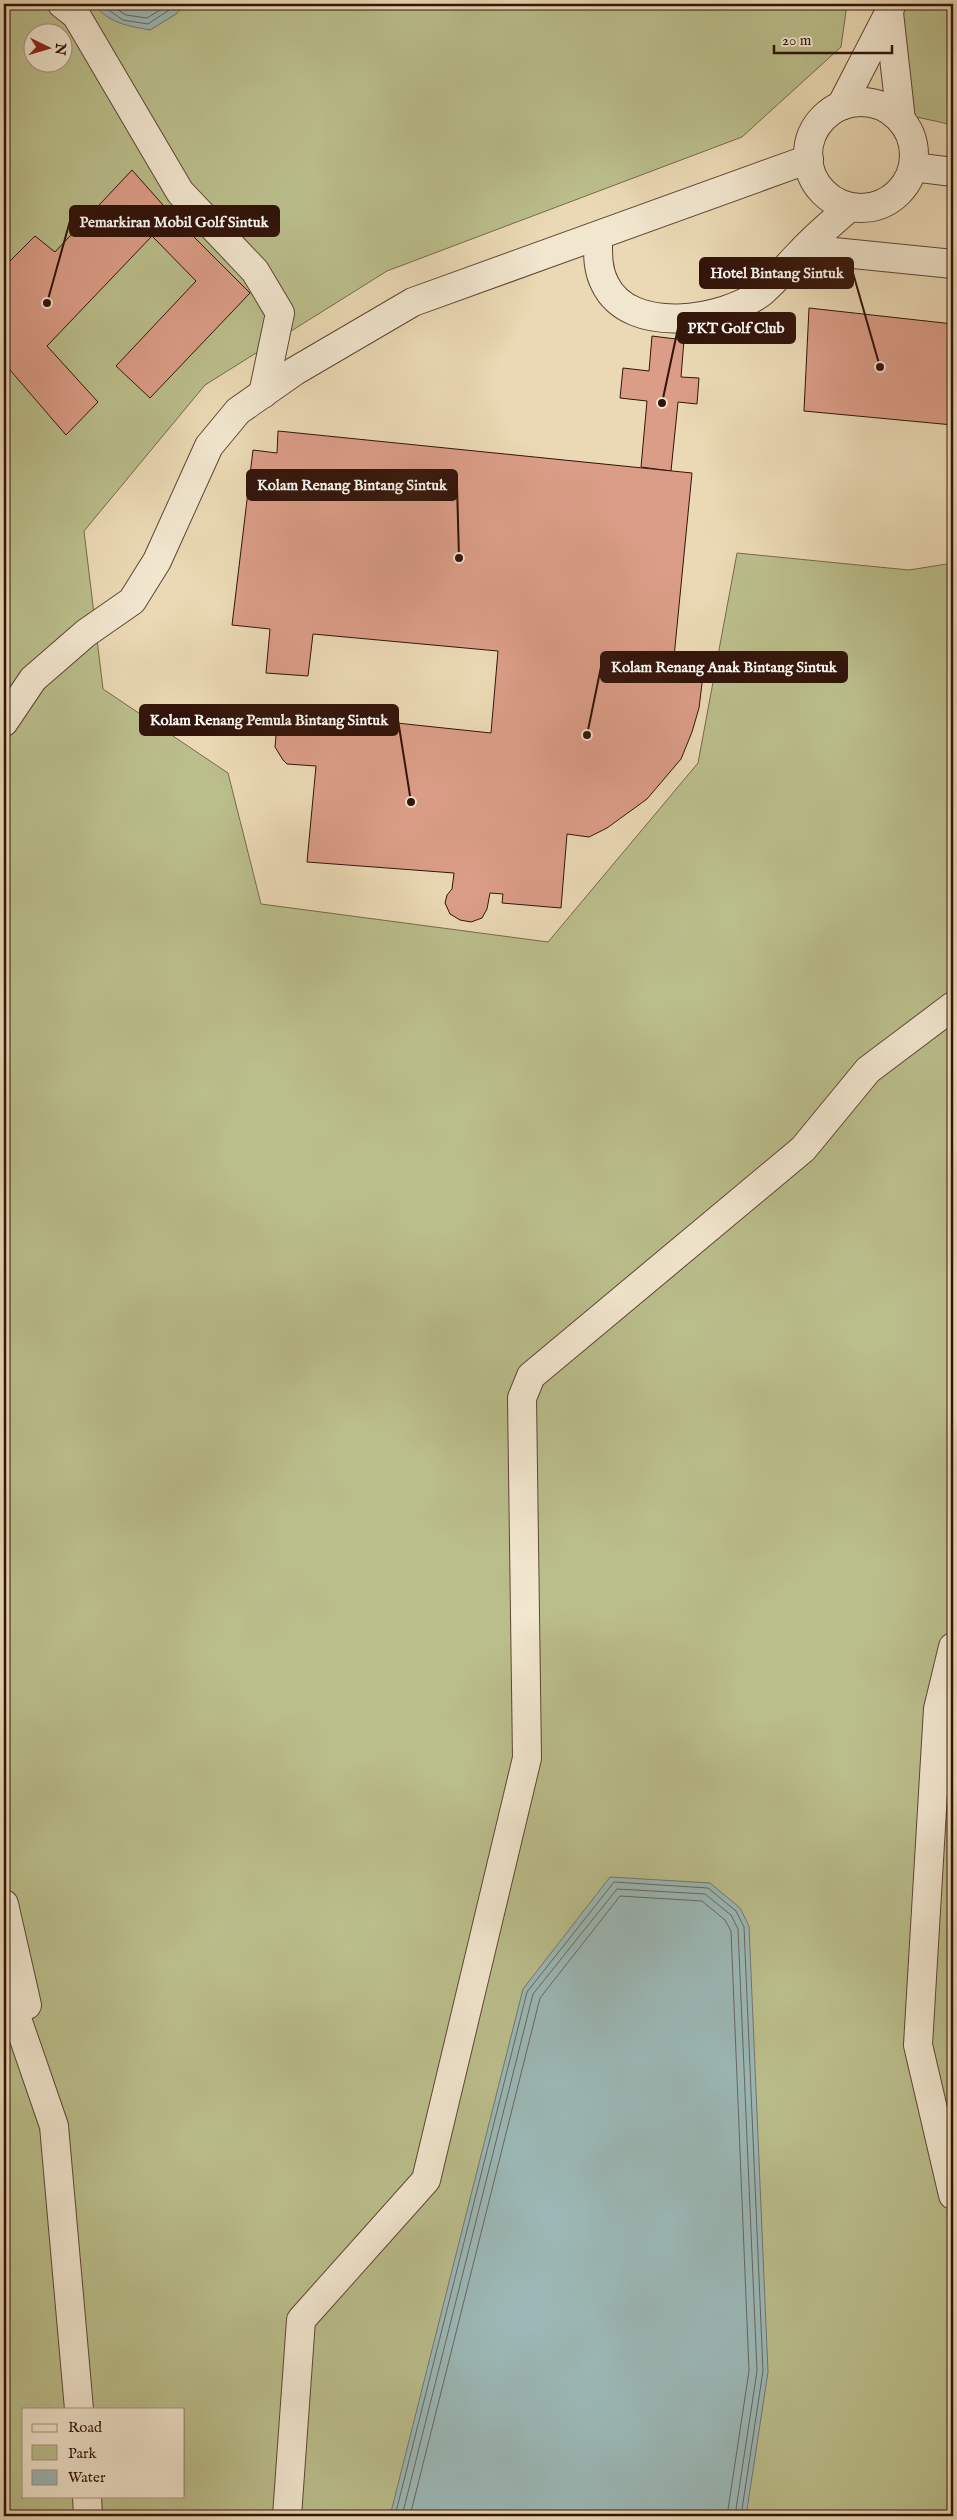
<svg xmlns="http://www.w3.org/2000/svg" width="957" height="2520" viewBox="0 0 957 2520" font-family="'IM FELL English',serif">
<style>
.green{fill:#babe8b;stroke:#76694a;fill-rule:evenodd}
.water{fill:#9bb8b6;stroke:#717671}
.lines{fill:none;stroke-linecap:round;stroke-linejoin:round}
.shore{stroke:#666660;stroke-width:1}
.building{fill:#db9d87;stroke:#32140a}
.minor-casing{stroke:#604534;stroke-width:30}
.minor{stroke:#f1e6ce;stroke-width:28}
.leader{fill:none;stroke:#32140a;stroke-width:2}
.callout-dot{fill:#32140a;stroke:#f1e6ce;stroke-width:2}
.callout{fill:#32140a;stroke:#32140a;stroke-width:2}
.callout-label{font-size:15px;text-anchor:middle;font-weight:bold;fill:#fff}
</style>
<rect width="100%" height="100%" fill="#ead9b4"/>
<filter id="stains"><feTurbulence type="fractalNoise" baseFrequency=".004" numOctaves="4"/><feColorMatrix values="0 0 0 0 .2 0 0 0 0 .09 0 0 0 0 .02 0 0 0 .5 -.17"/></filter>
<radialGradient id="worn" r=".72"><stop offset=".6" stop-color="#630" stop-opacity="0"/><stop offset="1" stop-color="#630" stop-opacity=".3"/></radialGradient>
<g class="green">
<path d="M 4,4 L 847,4 L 841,47 L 742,137 L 387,271 L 205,385 L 84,531 L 103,689 L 228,773 L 261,904 L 548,942 L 698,763 L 737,553 L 909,570 L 953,563 L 953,2516 L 4,2516 ZM 32,32 L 62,32 L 62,62 L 32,62 ZM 24,2409 L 184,2409 L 184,2496 L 24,2496 Z"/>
<polygon points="903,4 953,4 953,125 912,116 900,19"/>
</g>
<g class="water">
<path d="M 94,4 L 185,4 L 176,14 L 150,30 C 128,26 108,23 94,4 Z"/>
<polygon points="610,1877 710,1883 740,1908 749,1926 768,2372 746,2516 390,2516 523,1989"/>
</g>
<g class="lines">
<g class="shore">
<polyline points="100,4 123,20 148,24 178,4"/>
<polyline points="109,4 126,15 147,18 170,4"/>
<polyline points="395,2516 527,1992 614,1882 708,1888 736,1911 744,1927 763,2371 741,2516"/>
<polyline points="402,2516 533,1994 617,1889 705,1894 731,1915 738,1929 757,2371 735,2516"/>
<polyline points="410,2516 540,1998 620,1896 702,1901 725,1920 731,1931 749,2371 727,2516"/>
</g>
</g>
<g class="building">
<polygon points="132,170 171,214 250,293 150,398 116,366 196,281 152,236 47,346 98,402 66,435 4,363 4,307 7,304 4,301 4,267 35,236 55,252"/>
<polygon points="809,308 953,324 953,425 804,411"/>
<polygon points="652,336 684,340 681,377 699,378 697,404 678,402 671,471 641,467 647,401 620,398 623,368 649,371"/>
<polygon points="278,431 692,473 674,657 705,659 699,708 692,732 681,759 647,799 607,828 589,837 567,834 561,908 502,903 503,894 490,893 487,909 482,918 471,922 460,920 450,914 445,903 447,895 452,889 454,873 307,862 316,766 287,764 283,760 275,747 276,736 283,726 292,719 303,719 312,722 319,729 321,715 491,733 498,651 313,634 308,676 266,673 270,629 232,625 253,450 277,453"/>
</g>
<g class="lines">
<defs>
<g id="minor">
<polyline points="62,4 76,15 180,192 255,271 280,313 263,394"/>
<polyline points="891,4 889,13 901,120"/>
<circle cx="861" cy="155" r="53"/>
<polyline points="841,106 889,13"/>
<polyline points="913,167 953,172"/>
<path d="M 598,236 C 598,253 597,269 605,284 C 630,336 724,321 762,292 C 776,280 789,264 802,251 C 817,235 834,221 850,207"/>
<polyline points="804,249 953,264"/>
<polyline points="4,722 33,679 86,633 132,601 157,561 209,446 238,411 295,371 413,302 809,159"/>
<polyline points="953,1647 938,1709 918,2045 953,2195"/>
<polyline points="4,1904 27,2005"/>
<polyline points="4,1981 54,2126 79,2409"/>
<polyline points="87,2496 88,2516"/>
<polyline points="287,2516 301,2320 426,2180 527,1758 522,1398 531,1376 803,1149 868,1070 953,1006"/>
</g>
</defs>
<use href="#minor" class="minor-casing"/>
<use href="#minor" class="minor"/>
</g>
<path class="leader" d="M47 303L70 221M880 367L853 273M662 403L678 328M459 558L457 485M587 735L601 667M411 802L398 720"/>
<g class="callout-dot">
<circle cx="47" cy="303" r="5"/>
<circle cx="880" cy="367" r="5"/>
<circle cx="662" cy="403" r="5"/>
<circle cx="459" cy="558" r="5"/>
<circle cx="587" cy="735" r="5"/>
<circle cx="411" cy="802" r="5"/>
</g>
<g class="callout">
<rect x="70" y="206" width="209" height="30" rx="5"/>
<rect x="700" y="258" width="153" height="30" rx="5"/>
<rect x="678" y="313" width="117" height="30" rx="5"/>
<rect x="247" y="470" width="210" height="30" rx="5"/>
<rect x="601" y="652" width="246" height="30" rx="5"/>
<rect x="140" y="705" width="258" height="30" rx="5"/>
</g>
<g class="callout-label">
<text x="174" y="227">Pemarkiran Mobil Golf Sintuk</text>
<text x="777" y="278">Hotel Bintang Sintuk</text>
<text x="736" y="333">PKT Golf Club</text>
<text x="352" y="490">Kolam Renang Bintang Sintuk</text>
<text x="724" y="672">Kolam Renang Anak Bintang Sintuk</text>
<text x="269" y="725">Kolam Renang Pemula Bintang Sintuk</text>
</g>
<rect width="957" height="2520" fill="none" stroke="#ead9b4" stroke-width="20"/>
<rect x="5" y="5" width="947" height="2510" fill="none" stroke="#32140a" stroke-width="2.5"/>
<rect x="10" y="10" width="937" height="2500" fill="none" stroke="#32140a"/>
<rect x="22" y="2408" width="162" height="90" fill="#f1e6ce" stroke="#a59280"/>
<rect x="32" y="2424" width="25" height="8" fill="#f1e6ce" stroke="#a59280"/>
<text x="68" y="2432" font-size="15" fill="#32140a">Road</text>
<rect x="32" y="2445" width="25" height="15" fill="#babe8b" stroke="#a59280"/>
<text x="68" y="2458" font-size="15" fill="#32140a">Park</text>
<rect x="32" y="2470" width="25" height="15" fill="#9bb8b6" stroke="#a59280"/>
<text x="68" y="2482" font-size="15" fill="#32140a">Water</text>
<g transform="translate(48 48) rotate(95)"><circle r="24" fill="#f1e6ce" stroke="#a59280"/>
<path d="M0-4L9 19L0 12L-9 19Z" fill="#8f2418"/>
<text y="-8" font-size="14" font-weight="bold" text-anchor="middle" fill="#32140a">N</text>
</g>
<path d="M774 45v8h118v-8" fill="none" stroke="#32140a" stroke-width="2.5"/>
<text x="782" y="45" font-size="15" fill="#32140a" stroke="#f1e6ce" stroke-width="4" paint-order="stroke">20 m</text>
<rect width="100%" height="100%" filter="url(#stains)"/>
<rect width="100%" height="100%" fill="url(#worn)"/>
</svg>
